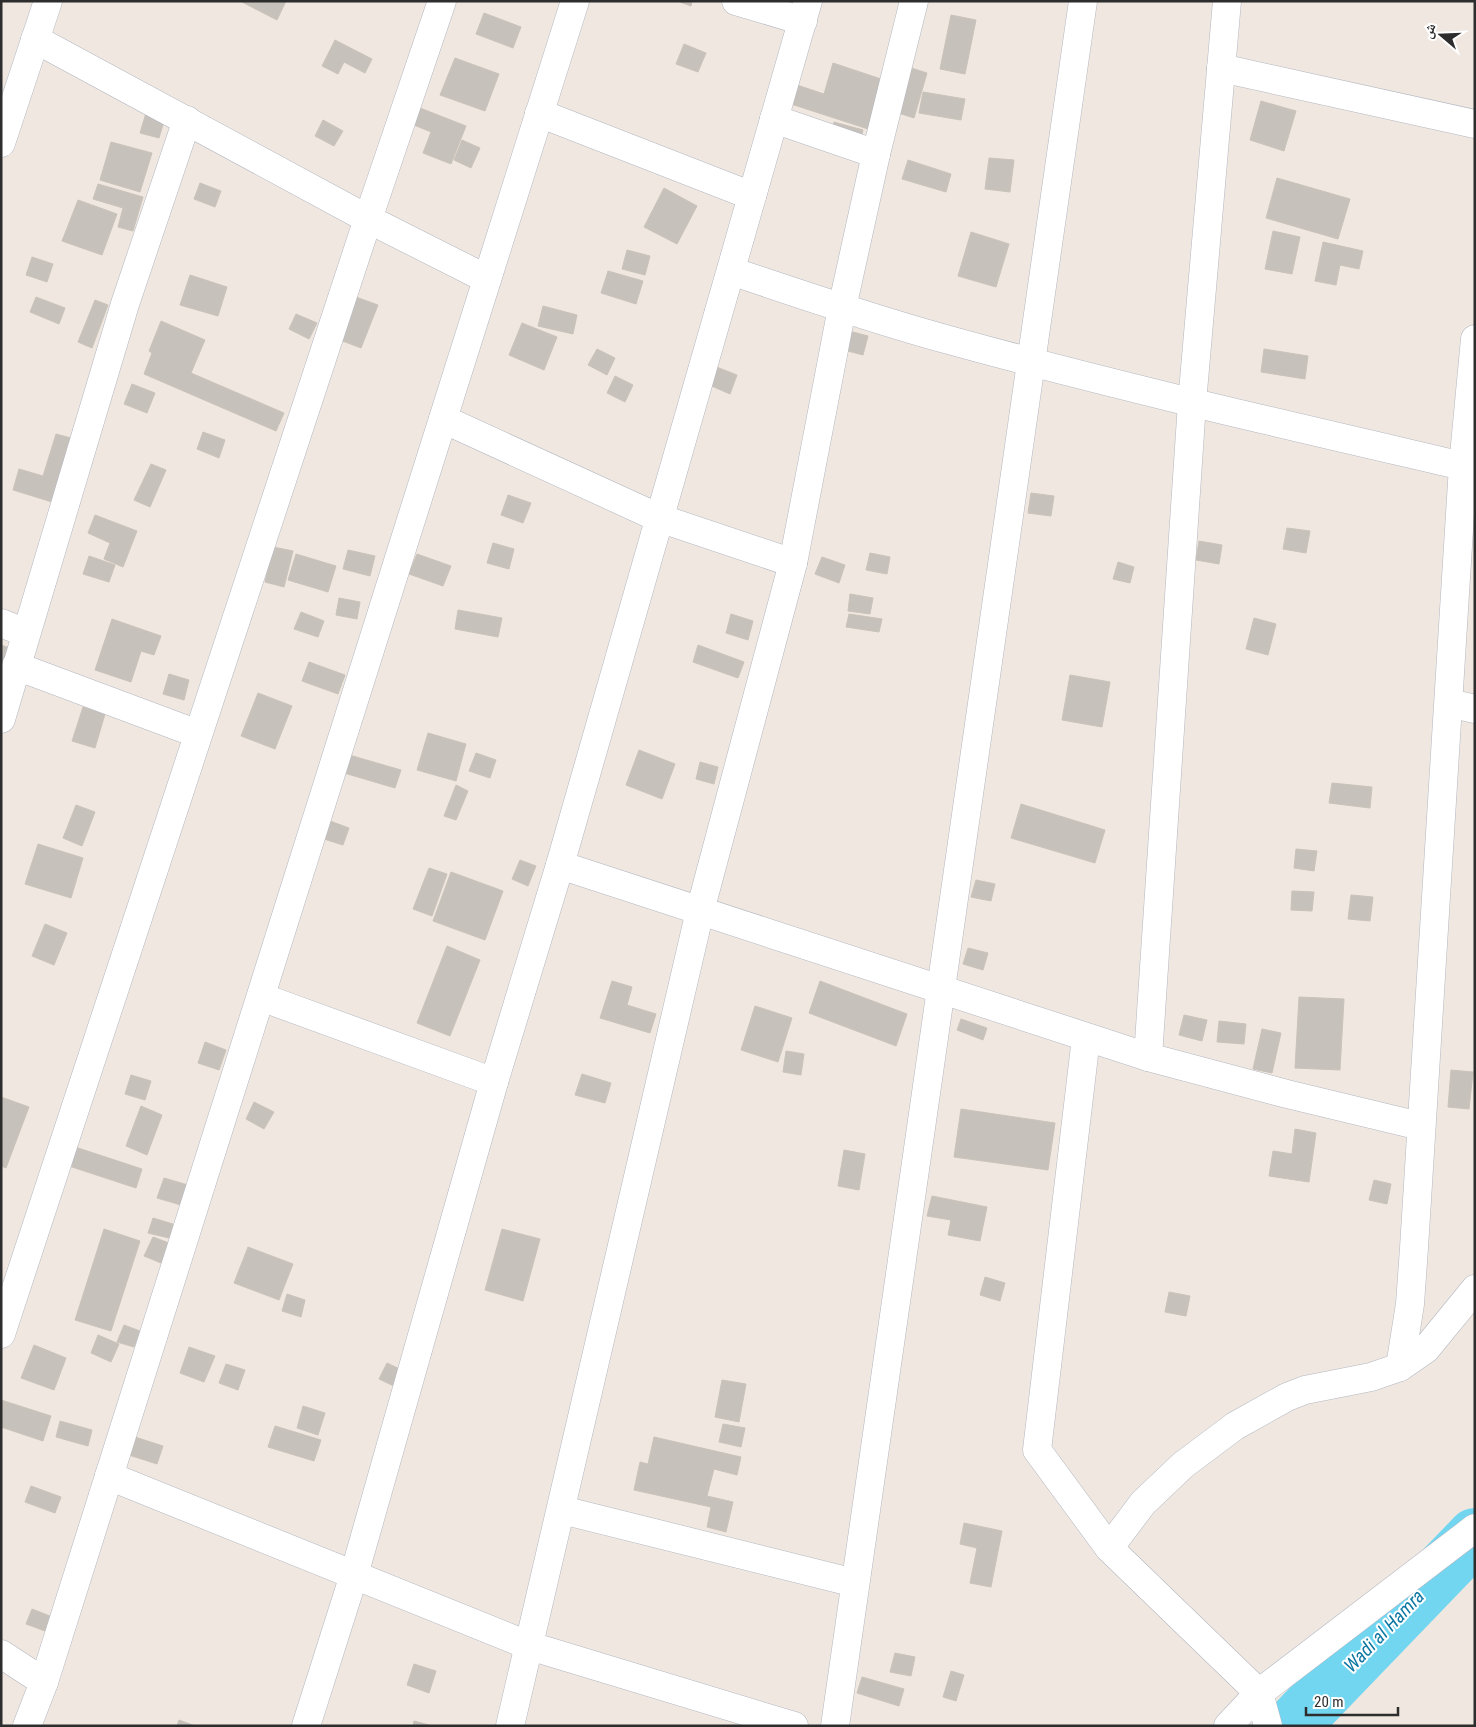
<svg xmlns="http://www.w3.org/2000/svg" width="1476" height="1727" viewBox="0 0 1476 1727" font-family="'Roboto Condensed','Noto Naskh Arabic',sans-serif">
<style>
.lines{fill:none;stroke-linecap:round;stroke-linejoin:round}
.river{stroke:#73d6f1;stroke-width:56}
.building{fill:#c7c1bc;stroke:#cac3b9}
.street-casing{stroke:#b3b7c1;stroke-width:29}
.street{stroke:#fff;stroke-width:28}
.labels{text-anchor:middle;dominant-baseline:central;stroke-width:4;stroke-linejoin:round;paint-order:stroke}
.water-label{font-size:19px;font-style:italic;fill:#0c77a3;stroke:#fff}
</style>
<rect width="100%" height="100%" fill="#efe7e0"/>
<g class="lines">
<polyline class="river" points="1292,1726 1475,1536"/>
</g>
<g class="building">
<polygon points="240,1 286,1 277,20"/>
<polygon points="677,1 692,1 691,6"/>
<polygon points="484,13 521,27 513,48 476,34"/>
<polygon points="951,15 976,20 965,74 940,69"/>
<polygon points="335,40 372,59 365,73 344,62 338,74 322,66"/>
<polygon points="684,44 706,53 698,72 676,64"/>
<polygon points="455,58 499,74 485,111 440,95"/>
<polygon points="833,63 884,80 868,129 788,103 794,84 824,94"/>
<polygon points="905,66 927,73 914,118 892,111"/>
<polygon points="923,92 965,99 961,120 919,113"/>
<polygon points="1261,101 1296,111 1284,151 1250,140"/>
<polygon points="420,108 466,126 451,164 423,153 431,132 414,125"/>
<polygon points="146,113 165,118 159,138 140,133"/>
<polygon points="323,120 343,131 334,146 315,136"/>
<polygon points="834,122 863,130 860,143 831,134"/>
<polygon points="462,140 480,148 471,168 454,160"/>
<polygon points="111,142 152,153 140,192 100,180"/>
<polygon points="989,158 1014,160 1010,192 985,189"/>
<polygon points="908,160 951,174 946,192 902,179"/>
<polygon points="1277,178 1350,199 1338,239 1266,218"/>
<polygon points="200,183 221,191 215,207 194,199"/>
<polygon points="98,184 143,197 133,231 118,227 123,208 93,199"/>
<polygon points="664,188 697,206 677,244 644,227"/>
<polygon points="78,200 117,214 102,255 62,241"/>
<polygon points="1273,231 1300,237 1292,274 1265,269"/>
<polygon points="971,232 1009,244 996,287 958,276"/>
<polygon points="1323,242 1363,251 1359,269 1340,265 1336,285 1315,281"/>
<polygon points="627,250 650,256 645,275 622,269"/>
<polygon points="32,257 53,264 47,282 26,275"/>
<polygon points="608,271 643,281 636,304 601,293"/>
<polygon points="190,275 227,287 218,316 180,305"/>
<polygon points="36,297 65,308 59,324 30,312"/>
<polygon points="356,297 378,305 361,348 340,340"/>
<polygon points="95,300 108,305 92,348 78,342"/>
<polygon points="543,306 577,315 573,334 538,326"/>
<polygon points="296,314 317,323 309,339 289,329"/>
<polygon points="161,321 205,340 191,373 284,413 276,431 144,374 152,353 149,351"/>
<polygon points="522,323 557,337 544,370 509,355"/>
<polygon points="849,331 868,336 863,355 844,350"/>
<polygon points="597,349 615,358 607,375 588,365"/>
<polygon points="1264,349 1308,356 1305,379 1261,372"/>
<polygon points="714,366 737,375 730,394 707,384"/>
<polygon points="615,376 633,385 625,402 607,393"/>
<polygon points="132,384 155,393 147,413 124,404"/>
<polygon points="203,432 225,440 219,458 197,449"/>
<polygon points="56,434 71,438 52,502 13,490 19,469 43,476"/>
<polygon points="151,464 166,470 150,507 134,500"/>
<polygon points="1031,493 1054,496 1051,516 1028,513"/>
<polygon points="508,495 531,503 523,523 501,515"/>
<polygon points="95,515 137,531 123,567 104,559 110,543 88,533"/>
<polygon points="1287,528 1310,531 1306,553 1283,549"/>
<polygon points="1199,541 1222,545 1219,564 1196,560"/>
<polygon points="493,543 514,549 509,569 487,563"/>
<polygon points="273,547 293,551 284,587 265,582"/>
<polygon points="348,550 375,556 370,576 343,569"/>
<polygon points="870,553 890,557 887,574 866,570"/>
<polygon points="296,554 336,566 328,592 288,580"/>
<polygon points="417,554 451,566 443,586 409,574"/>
<polygon points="89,556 115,565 109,582 83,574"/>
<polygon points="822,557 845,565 839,583 815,574"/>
<polygon points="1118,562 1134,567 1130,583 1113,579"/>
<polygon points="850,594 873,598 870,614 848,611"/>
<polygon points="339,598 360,602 357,619 336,615"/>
<polygon points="458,610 502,618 498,637 455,629"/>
<polygon points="301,612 324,621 318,637 294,629"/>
<polygon points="731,614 753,621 748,640 726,633"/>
<polygon points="849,614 882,619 879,632 846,627"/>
<polygon points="1254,618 1276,624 1268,655 1246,649"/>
<polygon points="112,619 161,636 154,655 141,651 131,682 95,670"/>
<polygon points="1,645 10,648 1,670"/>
<polygon points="698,645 744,662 738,678 693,662"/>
<polygon points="309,662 345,675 338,694 302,681"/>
<polygon points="169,674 189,680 184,700 163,694"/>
<polygon points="1070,675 1110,682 1102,727 1062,720"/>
<polygon points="258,693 292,706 275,749 241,736"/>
<polygon points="83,707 105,714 95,748 72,741"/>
<polygon points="428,733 466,744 456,781 417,770"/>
<polygon points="639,750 675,764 662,799 626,785"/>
<polygon points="339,752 401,770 395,788 334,770"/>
<polygon points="476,753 496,760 490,778 469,771"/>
<polygon points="700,762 718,767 714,784 696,779"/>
<polygon points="1332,783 1372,787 1370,808 1329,803"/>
<polygon points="456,785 468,791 456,820 444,816"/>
<polygon points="1021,804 1105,830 1095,863 1011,838"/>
<polygon points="76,805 95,812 82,846 63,838"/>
<polygon points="330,821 349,828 343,845 324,839"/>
<polygon points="38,844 83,858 71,898 25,884"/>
<polygon points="1296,849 1317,851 1314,871 1294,868"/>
<polygon points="520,860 536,866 528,886 512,879"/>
<polygon points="429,868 447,874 432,916 413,909"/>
<polygon points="451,872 503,891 485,940 433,921"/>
<polygon points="976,880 995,884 991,901 971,897"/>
<polygon points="1292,891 1314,892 1312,911 1291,910"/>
<polygon points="1351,895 1373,897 1370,921 1348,919"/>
<polygon points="45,924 67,933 54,965 32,956"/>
<polygon points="447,946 480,960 450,1036 417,1023"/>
<polygon points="968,948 988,953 983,970 963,964"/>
<polygon points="612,981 632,987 627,1005 656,1014 650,1033 600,1018"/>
<polygon points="820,981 907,1014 896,1046 809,1013"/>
<polygon points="1299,997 1344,999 1340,1070 1295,1068"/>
<polygon points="755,1006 792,1018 778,1062 741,1050"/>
<polygon points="1184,1015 1207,1020 1202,1041 1179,1035"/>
<polygon points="961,1019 987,1028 983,1040 957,1030"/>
<polygon points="1219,1021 1246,1024 1244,1044 1217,1042"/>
<polygon points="1262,1029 1281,1033 1272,1073 1253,1069"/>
<polygon points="205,1042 226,1050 219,1070 198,1063"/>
<polygon points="786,1051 804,1054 801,1075 783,1072"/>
<polygon points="1451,1070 1473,1072 1469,1109 1448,1107"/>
<polygon points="582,1074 611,1083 605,1103 575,1095"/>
<polygon points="131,1075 151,1081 145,1100 125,1094"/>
<polygon points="1,1097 29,1107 6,1168 1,1166"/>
<polygon points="254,1102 274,1112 264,1129 246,1119"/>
<polygon points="141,1106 162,1115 147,1155 126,1146"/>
<polygon points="961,1109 1055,1123 1048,1170 954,1157"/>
<polygon points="1295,1129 1316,1133 1309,1182 1269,1176 1273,1151 1292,1154"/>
<polygon points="72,1146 142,1169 136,1188 66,1165"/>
<polygon points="844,1150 865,1154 859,1190 838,1186"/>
<polygon points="164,1178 188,1185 181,1205 157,1198"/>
<polygon points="1374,1180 1391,1184 1387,1204 1369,1200"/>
<polygon points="932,1196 987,1207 980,1241 948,1235 951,1220 927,1216"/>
<polygon points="153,1218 173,1224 169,1238 148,1233"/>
<polygon points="104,1229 140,1241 111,1331 75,1320"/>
<polygon points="502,1229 540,1239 523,1301 485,1290"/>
<polygon points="153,1237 169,1243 161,1263 144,1256"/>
<polygon points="248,1247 293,1264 279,1300 234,1283"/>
<polygon points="985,1277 1005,1283 1000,1301 980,1295"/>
<polygon points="1169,1292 1190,1296 1186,1316 1165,1312"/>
<polygon points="287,1294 305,1300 301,1317 282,1311"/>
<polygon points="124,1325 140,1331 134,1347 117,1342"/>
<polygon points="98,1335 119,1344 111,1362 91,1353"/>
<polygon points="34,1345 66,1358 54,1390 21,1378"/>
<polygon points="189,1347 215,1356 204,1382 180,1373"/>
<polygon points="387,1363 406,1372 398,1388 379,1379"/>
<polygon points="226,1364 245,1370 238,1390 219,1383"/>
<polygon points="722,1380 746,1384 739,1422 715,1417"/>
<polygon points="1,1400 51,1416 43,1441 1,1427"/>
<polygon points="303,1406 325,1413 318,1435 297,1428"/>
<polygon points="60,1421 92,1430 88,1446 56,1437"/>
<polygon points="723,1424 745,1428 741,1447 719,1442"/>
<polygon points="275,1426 321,1440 314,1461 268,1447"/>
<polygon points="135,1437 163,1446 157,1464 129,1455"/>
<polygon points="654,1437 741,1457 737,1475 714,1469 707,1496 733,1502 726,1532 707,1527 711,1507 634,1490 640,1462 648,1464"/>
<polygon points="31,1486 61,1497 55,1513 25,1502"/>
<polygon points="964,1523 1002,1531 991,1587 970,1583 977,1548 960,1544"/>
<polygon points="32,1609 50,1616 45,1631 26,1624"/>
<polygon points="895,1653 915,1657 911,1676 890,1672"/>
<polygon points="414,1664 436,1671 429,1693 407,1685"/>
<polygon points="951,1671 964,1675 956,1701 943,1697"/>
<polygon points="862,1677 904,1689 899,1706 857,1693"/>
<polygon points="179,1720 195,1726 177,1726"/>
<polygon points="414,1721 433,1726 413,1726"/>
</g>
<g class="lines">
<defs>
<g id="street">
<polyline points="736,1 803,21"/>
<polyline points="35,39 368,219 487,279"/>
<polyline points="1221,68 1475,124"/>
<polyline points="539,113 752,196"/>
<polyline points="774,119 876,154"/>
<polyline points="1,143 48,1"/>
<path d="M 731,271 C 803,295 875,320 949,340 C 1119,387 1291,426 1463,466"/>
<polyline points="443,419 659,518 793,563"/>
<polyline points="1,623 26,633"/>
<polyline points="16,666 198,734"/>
<polyline points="1449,703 1475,709"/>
<polyline points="1,719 125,304 187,120"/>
<polyline points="560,865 1148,1057 1287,1094 1420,1126"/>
<polyline points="261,997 494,1082"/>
<polyline points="1086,1038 1037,1450 1109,1548 1143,1503 1183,1465 1235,1426 1287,1397 1305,1390 1371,1377 1400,1367 1410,1304 1414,1248 1463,466 1475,339"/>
<polyline points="1148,1057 1192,403 1227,1"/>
<polyline points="1,1334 368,219 442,1"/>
<polyline points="1400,1367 1426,1349 1475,1289"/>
<polyline points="109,1476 530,1646 794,1726"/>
<polyline points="562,1510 855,1583"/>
<polyline points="1109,1548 1259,1693 1475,1528"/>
<polyline points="1,1654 44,1682 27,1726"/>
<polyline points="44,1682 575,1"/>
<polyline points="306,1726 354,1575 494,1082 560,865 808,1"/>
<polyline points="510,1726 700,911 793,563 842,308 876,154 914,1"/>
<polyline points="835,1726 1083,1"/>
<polyline points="1228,1726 1259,1693 1268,1726"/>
</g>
</defs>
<use href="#street" class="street-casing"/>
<use href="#street" class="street"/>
</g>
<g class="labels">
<g class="water-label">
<text transform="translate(1384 1631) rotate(-46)">Wadi al Hamra</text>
</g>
</g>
<rect width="1476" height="1727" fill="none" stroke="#2d2d2d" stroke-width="5"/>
<g transform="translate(1441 35) rotate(289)" stroke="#ffffff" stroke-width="4" paint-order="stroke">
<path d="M0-4L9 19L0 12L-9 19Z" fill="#2d2d2d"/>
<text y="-8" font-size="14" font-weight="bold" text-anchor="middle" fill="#2d2d2d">ش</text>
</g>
<path d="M1306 1707v8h92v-8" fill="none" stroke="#2d2d2d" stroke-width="2.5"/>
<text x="1314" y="1707" font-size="15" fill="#2d2d2d" stroke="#ffffff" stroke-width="4" paint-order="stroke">20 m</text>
</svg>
